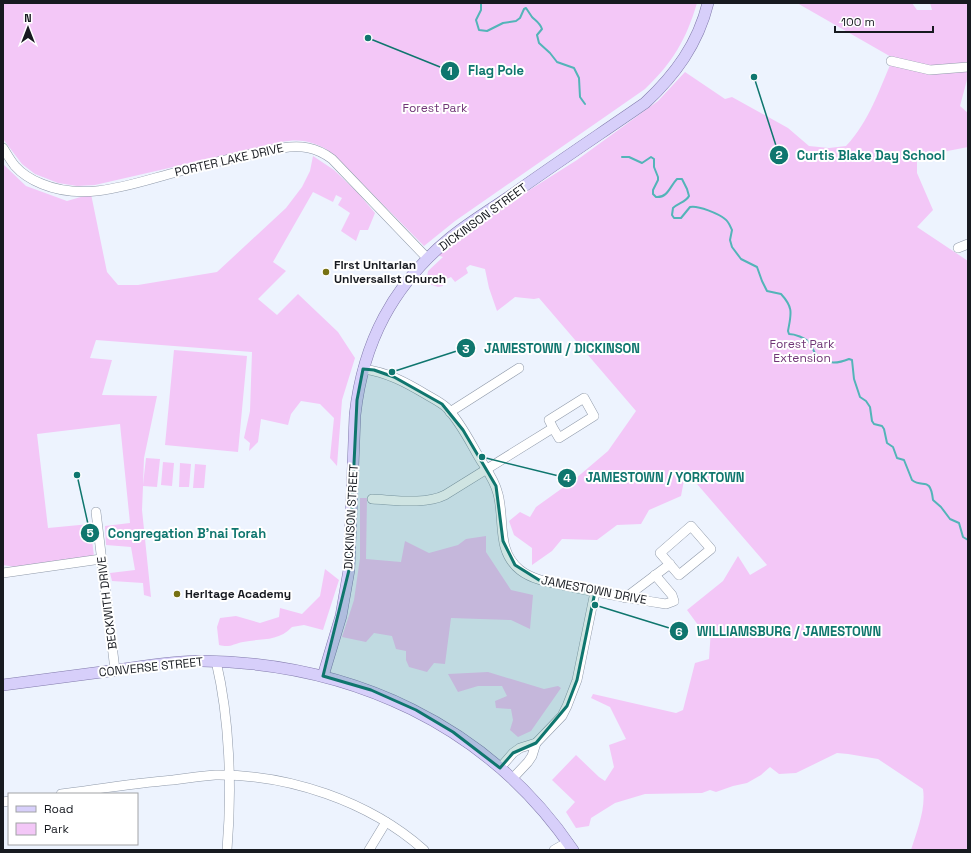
<svg xmlns="http://www.w3.org/2000/svg" width="971" height="853" viewBox="0 0 971 853" font-family="'Space Grotesk',sans-serif">
<style>
.green{fill:#f3c7f7}
.lines{fill:none;stroke-linecap:round;stroke-linejoin:round}
.stream{stroke:#53b4b8;stroke-width:2}
.minor-casing{stroke:#909aaa;stroke-width:10}
.major-casing{stroke:#827bac;stroke-width:12}
.minor{stroke:#fff;stroke-width:9}
.major{stroke:#d7cffa;stroke-width:11}
.marked{fill:#0f766e;fill-opacity:0.2;stroke:#0f766e;stroke-width:3;stroke-linejoin:round}
.poi-dot{fill:#777113;stroke:#fff;stroke-width:1.5}
.labels{text-anchor:middle;dominant-baseline:central;stroke-width:4;stroke-linejoin:round;paint-order:stroke}
.park-label{font-size:12px;fill:#703676;stroke:#fff}
.street-label{font-size:12px;fill:#171a20;stroke:#fff}
.poi-label{font-size:12px;font-weight:bold;fill:#171a20;stroke:#fff;text-anchor:start}
.leader{fill:none;stroke:#0f766e;stroke-width:1.5}
.callout-dot{fill:#0f766e;stroke:#fff;stroke-width:1.5}
.mark-label{font-size:12px;text-anchor:middle;font-weight:bold;fill:#fff}
.callout-label{font-size:13px;text-anchor:middle;font-weight:bold;fill:#0f766e;stroke:#fff;stroke-width:4;stroke-linejoin:round;paint-order:stroke}
</style>
<rect width="100%" height="100%" fill="#edf3fe"/>
<g class="green">
<path d="M 3,3 L 697,3 C 686,40 673,62 645,89 L 455,221 L 424,246 L 333,154 C 317,142 301,138 282,142 L 95,185 L 77,186 L 58,183 L 35,174 L 22,164 L 3,139 Z"/>
<path d="M 797,3 L 912,3 L 917,10 L 932,10 L 930,3 L 968,3 L 968,76 L 960,106 L 968,113 L 968,147 L 917,157 L 917,173 L 933,210 L 917,227 L 968,261 L 968,850 L 911,850 C 917,831 926,809 923,789 L 878,759 L 848,754 L 837,753 L 796,773 L 779,774 L 770,767 L 761,775 L 747,783 L 733,786 L 716,792 L 710,790 L 702,793 L 645,794 L 615,803 L 591,818 L 589,826 L 576,828 L 566,812 L 575,802 L 552,780 L 576,755 L 599,777 L 605,781 L 614,767 L 609,745 L 626,739 L 610,707 L 591,698 L 593,694 L 676,713 L 683,710 L 695,663 L 709,659 L 711,629 L 701,629 L 687,610 L 723,581 L 738,556 L 750,575 L 767,565 L 691,477 L 684,480 L 681,496 L 649,510 L 641,524 L 617,525 L 597,540 L 562,539 L 552,551 L 532,565 L 532,548 L 514,535 L 509,521 L 520,512 L 530,517 L 536,507 L 575,479 L 608,451 L 636,411 L 539,298 L 534,299 L 515,297 L 497,311 L 489,288 L 485,269 L 470,265 L 466,268 L 468,273 L 455,282 L 451,277 L 442,281 L 443,286 L 438,287 L 426,283 L 428,271 L 443,257 L 437,255 L 496,211 L 577,160 L 658,101 L 685,72 L 725,99 L 732,97 L 788,128 L 809,146 L 829,148 L 846,146 C 869,122 880,88 893,58 Z"/>
<polygon points="313,156 334,170 358,193 375,213 368,230 360,230 356,241 341,231 350,213 338,205 342,198 336,195 333,202 313,192 273,262 286,271 258,299 277,315 298,294 338,332 355,358 342,400 337,466 330,458 334,418 320,404 301,401 291,414 288,425 261,419 258,442 249,451 250,443 244,438 250,411 252,352 96,340 90,358 112,360 102,395 157,396 144,458 143,485 146,458 160,459 157,487 143,486 142,510 151,597 144,595 143,583 112,581 110,573 135,570 131,547 106,545 105,526 130,523 120,424 37,434 48,528 90,524 94,556 15,567 3,565 3,164 26,186 67,201 91,194 107,272 118,285 138,285 217,272 286,208 302,187 310,171"/>
<polygon points="174,350 247,356 238,452 165,445"/>
<polygon points="163,462 174,463 172,486 161,485"/>
<polygon points="180,463 191,464 189,487 179,487"/>
<polygon points="195,464 206,465 204,488 193,488"/>
<polygon points="360,498 367,498 366,559 401,562 405,541 429,553 458,545 466,539 486,536 486,552 511,590 533,595 530,629 511,620 451,618 445,664 434,663 427,672 409,667 406,660 406,651 396,649 392,636 374,633 366,642 342,637 354,600 360,558"/>
<path d="M 325,569 L 339,580 L 323,630 L 304,625 L 292,627 C 278,642 262,638 243,642 C 233,644 230,648 219,645 L 217,627 L 220,618 L 236,616 L 260,623 L 279,617 L 280,608 L 302,614 L 320,596 Z"/>
<polygon points="488,672 544,689 558,686 561,688 531,731 518,737 510,730 513,720 511,709 496,708 495,701 507,696 502,686 478,686 458,692 448,674"/>
</g>
<g class="lines">
<g class="stream">
<path d="M 481,3 L 481,10 L 476,20 L 479,30 L 487,31 L 503,23 L 516,21 L 520,18 L 524,9 L 526,8 C 528,11 530,14 532,17 C 536,21 540,23 542,29 L 537,35 L 539,43 L 550,53 L 557,62 L 574,68 L 579,78 L 580,97 L 585,104"/>
<path d="M 622,157 L 629,157 L 642,163 L 651,157 L 654,159 L 654,167 L 658,177 L 658,180 L 653,190 L 653,194 L 656,197 C 668,198 670,186 677,179 L 682,179 L 687,189 L 689,196 C 686,202 678,203 673,208 L 672,215 L 674,218 L 681,218 L 690,207 C 698,205 719,214 725,219 C 729,222 730,226 732,230 L 730,240 L 732,247 L 741,259 L 757,267 L 762,281 L 767,291 L 781,294 C 794,308 791,314 788,331 L 789,334 C 795,334 805,338 809,342 C 812,345 813,350 815,353 C 824,365 837,364 849,359 L 852,360 L 854,379 L 860,397 L 866,401 L 870,407 L 872,421 L 874,424 L 882,426 L 884,429 L 887,443 L 893,447 L 897,458 L 904,460 L 912,480 C 923,489 930,475 933,500 L 941,507 L 950,519 L 959,523 L 963,537 L 968,540"/>
</g>
<defs>
<g id="minor">
<polyline points="891,61 930,70 968,67"/>
<path d="M 3,148 C 7,154 10,160 15,166 C 22,174 32,180 42,184 C 88,203 136,182 181,171 C 215,162 248,154 282,148 C 301,145 316,147 332,159 L 428,259"/>
<polyline points="958,248 968,244"/>
<path d="M 363,369 C 387,372 407,383 427,395 C 434,399 442,403 447,408 C 461,423 470,442 480,459 C 487,470 495,481 498,494 C 505,520 496,551 520,570 C 534,581 554,583 571,587 C 602,594 634,599 666,604 L 674,601 L 672,595 L 655,575"/>
<polyline points="450,412 519,368"/>
<path d="M 372,499 C 395,500 425,505 445,495 L 553,428 L 549,420 L 584,398 L 594,416 L 559,438 L 553,428"/>
<polyline points="96,512 115,670"/>
<polygon points="691,526 711,549 679,575 660,553"/>
<polyline points="3,573 101,559"/>
<polyline points="625,598 670,564"/>
<path d="M 216,661 C 230,720 232,790 227,850"/>
<polyline points="500,768 513,753 520,748 536,743 562,716 567,706 577,680 595,592"/>
<polyline points="512,779 528,762 532,756 536,743"/>
<path d="M 61,794 C 99,789 135,783 173,780 C 187,778 201,776 215,775 C 288,774 369,801 424,850"/>
<polyline points="3,802 9,801"/>
<polyline points="369,850 386,822"/>
<polyline points="554,850 568,842"/>
</g>
<g id="major">
<path d="M 323,676 L 341,616 L 349,570 L 355,415 C 363,342 393,285 450,238 C 472,220 497,206 520,189 C 561,160 603,132 645,103 C 675,75 698,44 708,3"/>
<path d="M 3,685 C 41,680 79,675 117,670 C 145,666 174,661 202,661 C 352,663 488,725 573,850"/>
</g>
</defs>
<use href="#minor" class="minor-casing"/>
<use href="#major" class="major-casing"/>
<use href="#minor" class="minor"/>
<use href="#major" class="major"/>
</g>
<path class="marked" d="M 363,369 L 374,370 L 394,377 L 442,404 L 463,430 L 496,486 L 503,541 L 515,565 L 539,580 L 595,592 L 577,680 L 567,706 L 536,743 L 513,753 L 500,768 L 453,732 L 416,710 L 371,690 L 323,676 L 349,570 L 357,400 Z"/>
<g class="poi-dot">
<circle cx="326" cy="272" r="4"/>
<circle cx="177" cy="594" r="4"/>
</g>
<g class="labels">
<g class="park-label">
<text x="435" y="108">Forest Park</text>
<text x="802" y="344">Forest Park<tspan x="802" dy="14">Extension</tspan></text>
</g>
<g class="street-label">
<text transform="translate(229 160) rotate(-13)">PORTER LAKE DRIVE</text>
<text transform="translate(483 217) rotate(-36)">DICKINSON STREET</text>
<text transform="translate(351 517) rotate(-87)">DICKINSON STREET</text>
<text transform="translate(594 590) rotate(11)">JAMESTOWN DRIVE</text>
<text transform="translate(107 603) rotate(-97)">BECKWITH DRIVE</text>
<text transform="translate(151 667) rotate(-6)">CONVERSE STREET</text>
</g>
<g class="poi-label">
<text x="334" y="265">First Unitarian<tspan x="334" dy="14">Universalist Church</tspan></text>
<text x="185" y="594">Heritage Academy</text>
</g>
</g>
<path class="leader" d="M368 38L450 71M754 77L779 155M392 372L466 348M482 457L567 478M77 475L90 533M595 605L679 631"/>
<g class="callout-dot">
<circle cx="368" cy="38" r="4"/>
<circle cx="754" cy="77" r="4"/>
<circle cx="392" cy="372" r="4"/>
<circle cx="482" cy="457" r="4"/>
<circle cx="77" cy="475" r="4"/>
<circle cx="595" cy="605" r="4"/>
<circle cx="450" cy="71" r="10"/>
<circle cx="779" cy="155" r="10"/>
<circle cx="466" cy="348" r="10"/>
<circle cx="567" cy="478" r="10"/>
<circle cx="90" cy="533" r="10"/>
<circle cx="679" cy="631" r="10"/>
</g>
<g class="mark-label">
<text x="450" y="75">1</text>
<text x="779" y="159">2</text>
<text x="466" y="353">3</text>
<text x="567" y="482">4</text>
<text x="90" y="537">5</text>
<text x="679" y="636">6</text>
</g>
<g class="callout-label">
<text x="496" y="75">Flag Pole</text>
<text x="871" y="160">Curtis Blake Day School</text>
<text x="562" y="353">JAMESTOWN / DICKINSON</text>
<text x="665" y="482">JAMESTOWN / YORKTOWN</text>
<text x="187" y="538">Congregation B'nai Torah</text>
<text x="789" y="636">WILLIAMSBURG / JAMESTOWN</text>
</g>
<rect width="971" height="853" fill="none" stroke="#171a20" stroke-width="8"/>
<rect x="8" y="793" width="130" height="52" fill="#ffffff" stroke="#a2a3a6"/>
<rect x="16" y="806" width="20" height="6" fill="#d7cffa" stroke="#a2a3a6"/>
<text x="44" y="813" font-size="12" fill="#171a20">Road</text>
<rect x="16" y="823" width="20" height="12" fill="#f3c7f7" stroke="#a2a3a6"/>
<text x="44" y="833" font-size="12" fill="#171a20">Park</text>
<g transform="translate(28 28)" stroke="#ffffff" stroke-width="3" paint-order="stroke">
<path d="M0-3L7 15L0 10L-7 15Z" fill="#171a20"/>
<text y="-6" font-size="11" font-weight="bold" text-anchor="middle" fill="#171a20">N</text>
</g>
<path d="M835 26v6h98v-6" fill="none" stroke="#171a20" stroke-width="2"/>
<text x="841" y="26" font-size="12" fill="#171a20" stroke="#ffffff" stroke-width="3" paint-order="stroke">100 m</text>
</svg>
